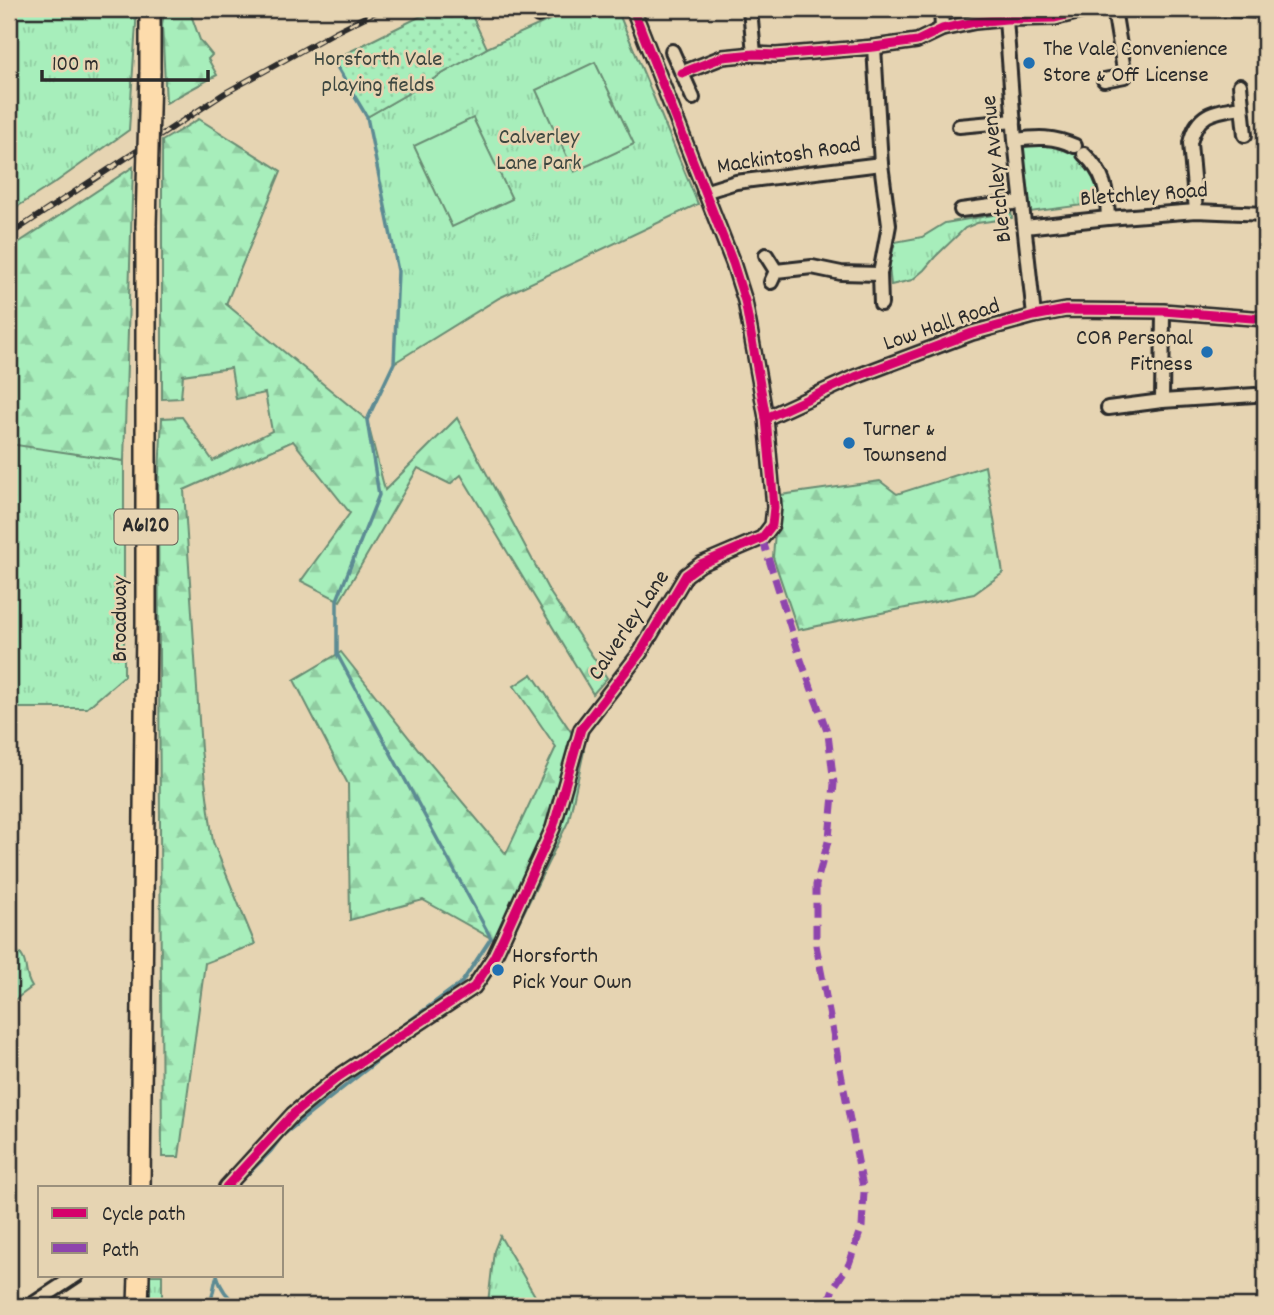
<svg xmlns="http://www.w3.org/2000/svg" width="1274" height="1315" viewBox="0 0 1274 1315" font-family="Dekko,sans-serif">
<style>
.grass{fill:url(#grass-tufts);stroke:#698c73;stroke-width:2}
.forest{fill:url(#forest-firs);stroke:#698c73;stroke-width:2}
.garden{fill:url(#garden-dots);stroke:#698c73;stroke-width:2}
.pitch{fill:#a7eebb;stroke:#698c73;stroke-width:2}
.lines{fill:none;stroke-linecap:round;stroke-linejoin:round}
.stream{stroke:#5c8b93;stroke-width:3.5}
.minor-casing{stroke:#2b2b2b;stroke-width:18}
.highway-casing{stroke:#2b2b2b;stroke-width:24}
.minor{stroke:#e6d4b2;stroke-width:12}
.highway{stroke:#fddcac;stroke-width:19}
.rail-casing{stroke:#2b2b2b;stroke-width:6}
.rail{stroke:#e6d4b2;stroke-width:3.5;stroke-dasharray:10;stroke-linecap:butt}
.highway-bridge-casing{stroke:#2b2b2b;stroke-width:24;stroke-linecap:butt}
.highway-bridge{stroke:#fddcac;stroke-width:19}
.quiet{stroke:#8e44ad;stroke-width:7;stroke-dasharray:14 7;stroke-linecap:butt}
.cycleway-casing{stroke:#e6d4b2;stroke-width:13}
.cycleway{stroke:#d6006c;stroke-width:9}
.poi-dot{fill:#1f6fb2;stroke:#e6d4b2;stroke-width:2.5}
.labels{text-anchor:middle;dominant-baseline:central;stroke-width:5;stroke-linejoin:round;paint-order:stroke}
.shield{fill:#e6d4b2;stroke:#635e54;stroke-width:2}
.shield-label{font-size:21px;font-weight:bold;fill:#2b2b2b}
.poi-label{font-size:23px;fill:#2b2b2b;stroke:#e6d4b2;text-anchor:start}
.park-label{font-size:23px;fill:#3e4841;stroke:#e6d4b2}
.street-label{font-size:23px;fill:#2b2b2b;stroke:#e6d4b2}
</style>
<defs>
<pattern id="grass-tufts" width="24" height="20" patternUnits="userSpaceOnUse" patternTransform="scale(1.75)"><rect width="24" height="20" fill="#a7eebb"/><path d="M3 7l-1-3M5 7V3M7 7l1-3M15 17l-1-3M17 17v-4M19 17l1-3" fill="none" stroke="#90cca1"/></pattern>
<pattern id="forest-firs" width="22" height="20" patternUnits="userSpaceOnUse" patternTransform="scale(1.75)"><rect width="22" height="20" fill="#a7eebb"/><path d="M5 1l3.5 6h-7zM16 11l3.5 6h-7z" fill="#90cca1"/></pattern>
<pattern id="garden-dots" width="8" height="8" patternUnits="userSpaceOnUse" patternTransform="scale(1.75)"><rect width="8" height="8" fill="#a7eebb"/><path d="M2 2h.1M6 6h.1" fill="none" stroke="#90cca1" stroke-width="1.8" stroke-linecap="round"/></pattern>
</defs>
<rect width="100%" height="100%" fill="#e6d4b2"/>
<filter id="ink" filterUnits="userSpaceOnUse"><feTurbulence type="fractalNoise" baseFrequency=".0143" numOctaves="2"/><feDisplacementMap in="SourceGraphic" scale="14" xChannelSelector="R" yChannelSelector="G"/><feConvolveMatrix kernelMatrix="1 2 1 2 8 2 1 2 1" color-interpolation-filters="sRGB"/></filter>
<g filter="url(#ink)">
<g class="grass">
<polygon points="9,9 137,9 129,130 56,182 9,212"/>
<polygon points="574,9 617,9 698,204 499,298 394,363 398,271 367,117 487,48"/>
<path d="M 1038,140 C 1049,143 1061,145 1071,150 C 1090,159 1098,183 1099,203 L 1030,212 L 1021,143 Z"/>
<polygon points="1011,212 1012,218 977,223 965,228 935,257 924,270 912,280 891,285 889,267 895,242 922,237 945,223"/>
<polygon points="11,443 124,461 124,676 87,708 9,708 9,444"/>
<polygon points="500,1236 541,1306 489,1306 488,1303 494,1251"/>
<rect x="150" y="1275" width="12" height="31"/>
</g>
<g class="forest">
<polygon points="165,9 189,9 200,40 212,55 208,59 217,75 166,103 162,24"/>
<polygon points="199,119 281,171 226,304 367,420 385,490 457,418 549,591 607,678 593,694 461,475 450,484 418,468 340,601 301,581 350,513 293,441 184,490 201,750 213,842 255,944 205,963 179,1157 162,1157 158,490 162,418 182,417 213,461 272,431 265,393 236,399 231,368 183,375 181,398 162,399 162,141"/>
<polygon points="133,167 124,461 9,444 9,249"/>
<polygon points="985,466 1003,573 974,594 798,630 773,557 775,532 781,495 880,481 897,494"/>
<polygon points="341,652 418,749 506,854 556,747 514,686 532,674 584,751 569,820 507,947 423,900 350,920 348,784 294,680"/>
<path d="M 9,946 C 33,958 21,971 32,987 L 9,1004 L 12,999 L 9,998 Z"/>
</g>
<polygon class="garden" points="435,9 469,9 487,48 367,117 333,60"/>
<g class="pitch">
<polygon points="595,62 634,144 574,172 536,90"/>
<polygon points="473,118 512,199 452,227 414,146"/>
</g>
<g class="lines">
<g class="stream">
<polyline points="333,60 367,117 398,271 394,363 367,420 379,495 337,600 337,654 491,938 462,982 389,1036"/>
<polyline points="235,1187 271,1151 283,1135 391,1050"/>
<path d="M 217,1275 C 220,1288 228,1298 239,1306"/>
<polyline points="210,1306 216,1278"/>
</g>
<defs>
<g id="minor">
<polyline points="750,9 754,54"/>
<polyline points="941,9 942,29"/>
<polyline points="1222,9 1265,11"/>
<polyline points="538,15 552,9"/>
<polyline points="1006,19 1015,140 1034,316"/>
<polyline points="874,47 881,164 889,225 880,274 881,304"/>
<polyline points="672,51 693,98"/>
<polyline points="682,73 723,57 754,54 776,55 874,47 917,41 942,29 975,22 1006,19 1055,18 1091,9"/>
<polyline points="1104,80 1125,76 1114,9"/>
<polyline points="1240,85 1245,135"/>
<polyline points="959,126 1014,121"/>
<path d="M 1015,140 C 1037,137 1054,136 1075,146"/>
<path d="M 1084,154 C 1105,174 1107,190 1108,218"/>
<polyline points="704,192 736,182 881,164"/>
<polyline points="961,210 1021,202"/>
<path d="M 1196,211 L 1190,143 C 1197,112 1215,111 1242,107"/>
<polyline points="1025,227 1108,218 1196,211 1265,214"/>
<polyline points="766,255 776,271"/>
<polyline points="771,282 776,271 812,267 841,273 880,274"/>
<polyline points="1162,401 1163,311"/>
<polyline points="1108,408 1162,401 1255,395"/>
<polyline points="766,418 855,377 972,333 1034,316 1066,310 1163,311 1265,319"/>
<polyline points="226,1187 293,1114 338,1077 474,987 494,957 503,938 553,828 581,729 640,653 686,575 701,564 762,538 772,525 774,507 766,418 745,301 733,263 633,9"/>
<polyline points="30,1306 77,1275"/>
</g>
<g id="highway">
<polyline points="150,72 150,9"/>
<polyline points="140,1187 146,623 146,225"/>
<polyline points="138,1306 139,1275"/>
</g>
</defs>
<use href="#minor" class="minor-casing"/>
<use href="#highway" class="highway-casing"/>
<use href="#minor" class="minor"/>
<use href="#highway" class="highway"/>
<defs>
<polyline id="rail" points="9,235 225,93 335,32 381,9"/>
</defs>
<use href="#rail" class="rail-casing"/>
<use href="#rail" class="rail"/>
<defs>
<polyline id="highway-bridge" points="146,225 150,72"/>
</defs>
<use href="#highway-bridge" class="highway-bridge-casing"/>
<use href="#highway-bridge" class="highway-bridge"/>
<polyline class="quiet" points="762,538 801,660 828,734 834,784 829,838 816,885 816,945 864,1192 862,1227 849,1264 834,1287 826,1306"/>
<defs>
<g id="cycleway">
<polyline points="682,73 723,57 754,54 776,55 874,47 917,41 942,29 975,22 1006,19 1055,18 1091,9"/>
<polyline points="766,418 855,377 972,333 1034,316 1066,310 1163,311 1265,319"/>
<polyline points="226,1187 293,1114 338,1077 474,987 494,957 503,938 553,828 581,729 640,653 686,575 701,564 762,538 772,525 774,507 766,418 745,301 733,263 633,9"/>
</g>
</defs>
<use href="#cycleway" class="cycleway-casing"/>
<use href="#cycleway" class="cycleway"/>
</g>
</g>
<g class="poi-dot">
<circle cx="1029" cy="63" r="7"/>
<circle cx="1207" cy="352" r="7"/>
<circle cx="849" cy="443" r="7"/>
<circle cx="498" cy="970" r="7"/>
</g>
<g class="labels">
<rect class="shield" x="114.5" y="509.5" width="63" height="35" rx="5"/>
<g class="shield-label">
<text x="146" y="527">A6120</text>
</g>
<g class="poi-label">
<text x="1043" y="50">The Vale Convenience<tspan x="1043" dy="26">Store &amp; Off License</tspan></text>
<text x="1193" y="339" text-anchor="end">COR Personal<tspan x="1193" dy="26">Fitness</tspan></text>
<text x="863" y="430">Turner &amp;<tspan x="863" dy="26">Townsend</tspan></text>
<text x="512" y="957">Horsforth<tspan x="512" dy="26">Pick Your Own</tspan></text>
</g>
<g class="park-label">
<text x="378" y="60">Horsforth Vale<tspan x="378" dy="26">playing fields</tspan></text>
<text x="539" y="138">Calverley<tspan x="539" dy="26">Lane Park</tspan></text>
</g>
<g class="street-label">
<text transform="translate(789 157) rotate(-9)">Mackintosh Road</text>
<text transform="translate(998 169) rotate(-96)">Bletchley Avenue</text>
<text transform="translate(1144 196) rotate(-4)">Bletchley Road</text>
<text transform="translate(942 326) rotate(-19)">Low Hall Road</text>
<text transform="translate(121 619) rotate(-90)">Broadway</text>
<text transform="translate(630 626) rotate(-56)">Calverley Lane</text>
</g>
</g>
<rect width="1274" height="1315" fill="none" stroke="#e6d4b2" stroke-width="35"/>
<rect x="18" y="18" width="1239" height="1280" fill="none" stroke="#2b2b2b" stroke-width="2.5" filter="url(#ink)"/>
<rect x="38" y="1186" width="245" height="91" fill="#e6d4b2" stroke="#9b907c" stroke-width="2"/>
<rect x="52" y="1208" width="35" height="10" fill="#d6006c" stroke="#9b907c" stroke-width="2"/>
<text x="102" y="1220" font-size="21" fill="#2b2b2b">Cycle path</text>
<rect x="52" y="1243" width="35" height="10" fill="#8e44ad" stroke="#9b907c" stroke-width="2"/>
<text x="102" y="1256" font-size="21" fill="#2b2b2b">Path</text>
<path d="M42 70v10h166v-10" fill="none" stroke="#2b2b2b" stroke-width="3.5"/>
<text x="52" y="70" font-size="21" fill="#2b2b2b" stroke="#e6d4b2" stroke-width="5" paint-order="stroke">100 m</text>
</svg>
